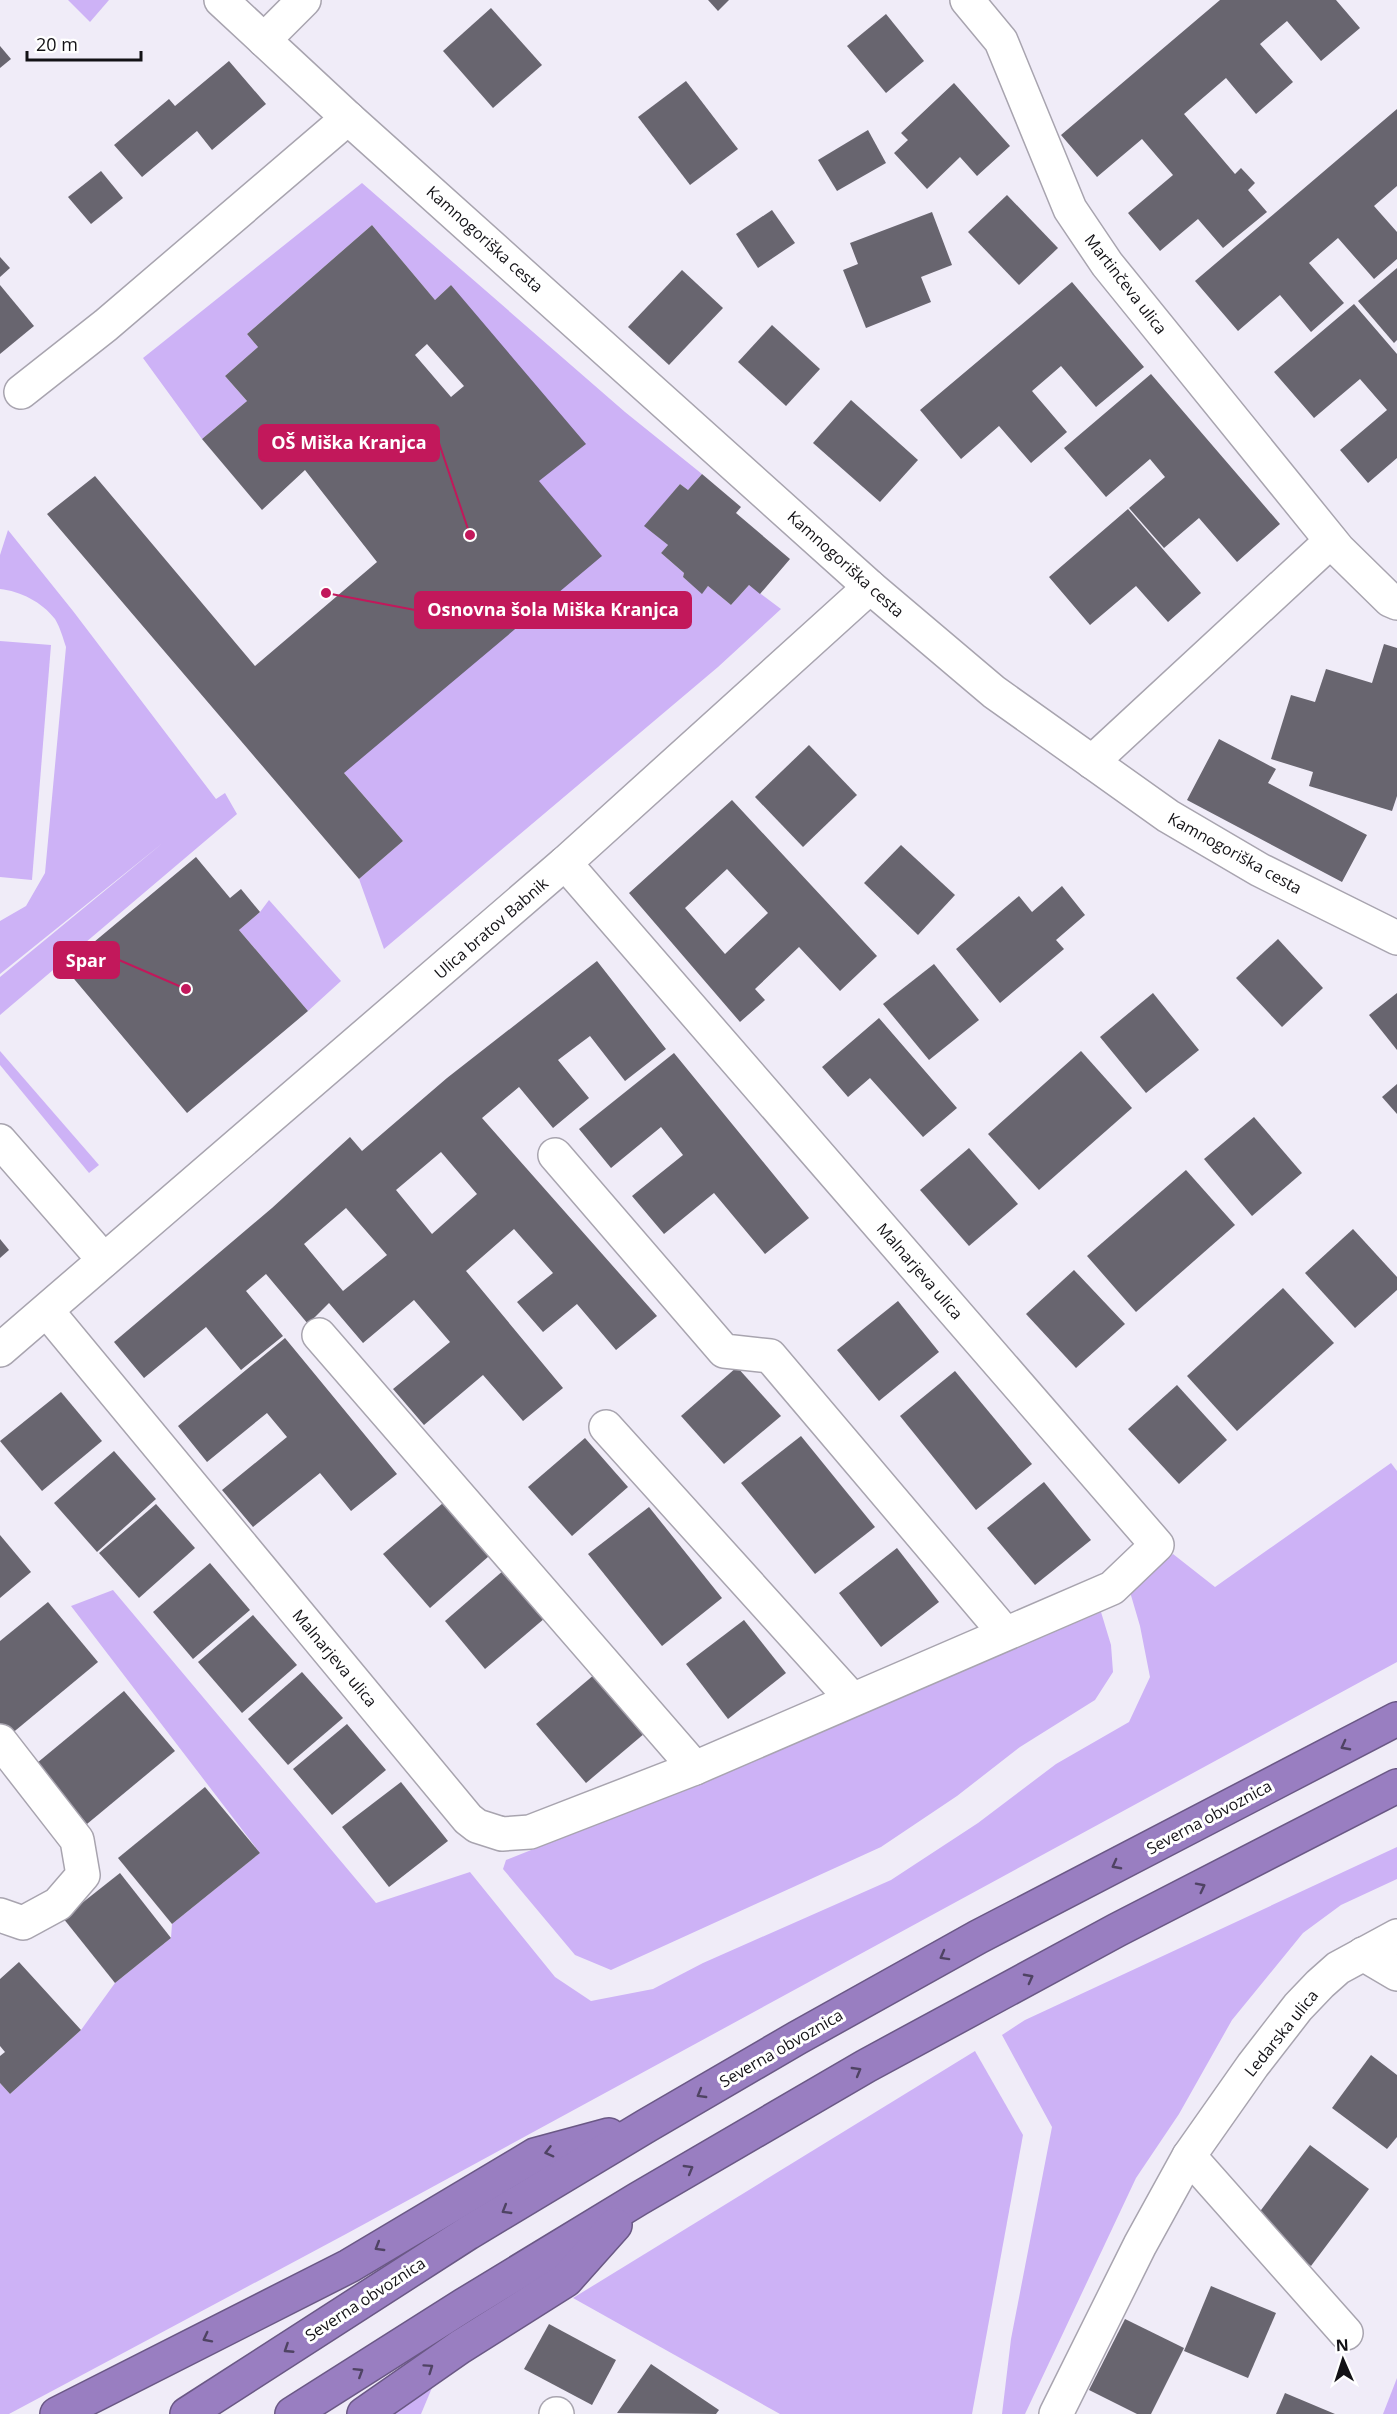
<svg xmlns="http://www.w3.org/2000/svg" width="1397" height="2414" viewBox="0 0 1397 2414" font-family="'Open Sans',sans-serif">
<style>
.green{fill:#cdb2f6}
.building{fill:#68656f;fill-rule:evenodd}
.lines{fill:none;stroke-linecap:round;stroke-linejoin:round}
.minor-casing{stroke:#a8a4af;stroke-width:36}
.highway-casing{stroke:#6a5885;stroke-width:36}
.minor{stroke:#fff;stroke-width:33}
.highway{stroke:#997ec1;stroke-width:33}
.oneway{stroke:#4f4363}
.labels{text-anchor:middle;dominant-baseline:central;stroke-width:6;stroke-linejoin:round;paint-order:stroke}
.street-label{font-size:16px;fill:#131216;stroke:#fff}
.leader{fill:none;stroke:#c2185b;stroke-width:2}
.callout-dot{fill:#c2185b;stroke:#fff;stroke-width:2}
.callout{fill:#c2185b;stroke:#c2185b;stroke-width:2}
.callout-label{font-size:18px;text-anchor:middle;font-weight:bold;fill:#fff}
</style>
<rect width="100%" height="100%" fill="#f0ecf8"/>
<g class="green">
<polygon points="68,0 109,0 90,22"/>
<polygon points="362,183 625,412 702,474 688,490 680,484 645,526 668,545 661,553 684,573 683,577 702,593 708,586 731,605 749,585 781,609 718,667 384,949 359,879 403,841 344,773 539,481 451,285 435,300 372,225 247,334 258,347 225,376 247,401 202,439 143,358"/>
<path d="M 8,530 L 73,611 L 216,799 L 225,793 L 237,814 L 0,1015 L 0,977 L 164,842 L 0,974 L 0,921 L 26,906 L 45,873 L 66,647 C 63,638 60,627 55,619 C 42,602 20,591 0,589 L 0,555 Z"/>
<polygon points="0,641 51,645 32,880 0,877"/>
<polygon points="269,900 341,981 308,1011 239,930 260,912"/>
<polygon points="0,1051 99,1165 89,1173 0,1065"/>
<polygon points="1391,1463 1397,1471 1397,1662 346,2234 9,2414 0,2414 0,2083 10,2094 81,2030 115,1983 171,1938 172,1924 260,1853 71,1606 113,1590 376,1903 470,1872 555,1977 591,2001 653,1989 703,1963 891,1880 978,1823 1056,1764 1129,1722 1150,1677 1140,1626 1130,1592 1173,1554 1215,1587"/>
<polygon points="1101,1612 1111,1645 1113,1672 1095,1700 1020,1747 957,1796 881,1847 611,1970 575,1955 503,1869 506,1860 702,1782"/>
<polygon points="1397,1847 1397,1879 1341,1905 1303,1933 1232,2020 1179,2114 1136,2178 1025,2414 1002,2414 1011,2339 1052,2127 1002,2035 1025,2020"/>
<polygon points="975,2051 1023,2135 972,2414 780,2414 573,2298"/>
<polygon points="1397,2378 1397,2414 1383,2414"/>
<polygon points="434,2383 421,2414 395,2414"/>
</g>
<g class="building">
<polygon points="708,0 729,0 718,11"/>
<polygon points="1220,0 1336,0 1360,28 1321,61 1287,21 1260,44 1293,82 1256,114 1226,78 1184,114 1235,174 1241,168 1255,183 1248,190 1267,212 1223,248 1198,219 1160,251 1128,213 1173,175 1142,139 1097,177 1061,135"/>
<polygon points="491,8 542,65 493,108 443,51"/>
<polygon points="886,14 924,61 886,93 847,46"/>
<polygon points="0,46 11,59 0,68"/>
<polygon points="229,61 266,104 212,150 197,131 142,177 114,145 169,99 175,106"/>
<polygon points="686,81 738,149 690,185 638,117"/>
<polygon points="954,83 1010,146 977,176 960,157 927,189 894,153 908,140 901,133"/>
<polygon points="1397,109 1397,186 1374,206 1397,232 1397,259 1374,279 1338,238 1309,263 1344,303 1311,332 1280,295 1238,331 1195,281"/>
<polygon points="868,130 886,163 837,191 818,160"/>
<polygon points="101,171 123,198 91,224 68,197"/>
<polygon points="1007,195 1058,248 1019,285 968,232"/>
<polygon points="772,210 795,243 758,268 736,234"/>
<polygon points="932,212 952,265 921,277 931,302 866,328 843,270 858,264 850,243"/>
<path d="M 372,225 L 435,300 L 451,285 L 586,444 L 539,481 L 602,556 L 344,773 L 403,841 L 359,879 L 47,514 L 95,476 L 255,666 L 377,562 L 305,470 L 262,510 L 202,439 L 247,401 L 225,376 L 258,347 L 247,334 ZM 427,344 L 464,386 L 451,397 L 415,355 Z"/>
<polygon points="0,257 10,268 0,277"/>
<polygon points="1397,268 1397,340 1394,343 1358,301"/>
<polygon points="682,270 723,308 669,365 628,327"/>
<polygon points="1072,282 1144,367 1096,407 1061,366 1032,391 1067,432 1031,463 999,426 961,459 920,410"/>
<polygon points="0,285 34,326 0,354"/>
<polygon points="1354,304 1397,354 1397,458 1368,483 1340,450 1387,410 1360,379 1314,418 1274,372"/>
<polygon points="772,325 820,369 786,406 738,362"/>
<polygon points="1151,374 1280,524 1237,562 1199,518 1164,548 1129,508 1165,477 1150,459 1106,497 1064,448"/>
<polygon points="851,400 918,460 880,502 813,443"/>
<polygon points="702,474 741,507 736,513 790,559 760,594 749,585 731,605 708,586 702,594 683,577 684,573 661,553 668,545 644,526 680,484 688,490"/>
<polygon points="1128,509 1201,593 1168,622 1136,586 1090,625 1049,577"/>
<polygon points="1384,644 1397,648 1397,796 1392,811 1309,786 1313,772 1271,759 1291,695 1315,702 1326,669 1372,683"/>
<polygon points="1219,739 1276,769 1268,783 1367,835 1342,882 1187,800"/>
<polygon points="809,745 857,795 803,847 755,797"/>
<path d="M 732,800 L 877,956 L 840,991 L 799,947 L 755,989 L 765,1000 L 740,1022 L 629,893 ZM 727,869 L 768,913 L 725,954 L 685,908 Z"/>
<polygon points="901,845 955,895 918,935 864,883"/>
<polygon points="196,857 230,898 241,889 260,912 239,930 308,1011 187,1113 64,967"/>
<polygon points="1062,886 1085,915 1056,940 1064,949 1000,1003 956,949 1019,896 1032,912"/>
<polygon points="1278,939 1323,988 1282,1027 1236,978"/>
<path d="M 597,961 L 666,1049 L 625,1081 L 590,1036 L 558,1060 L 589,1098 L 553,1128 L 519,1087 L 482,1118 L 657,1316 L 616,1350 L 577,1304 L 543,1332 L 517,1302 L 553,1273 L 514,1229 L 466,1271 L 563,1388 L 523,1421 L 483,1375 L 424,1425 L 393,1389 L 450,1342 L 414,1300 L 363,1343 L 329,1303 L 308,1324 L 266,1274 L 246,1291 L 283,1336 L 241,1370 L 206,1327 L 144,1378 L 114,1342 L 272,1208 L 350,1137 L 362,1151 L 447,1078 ZM 441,1152 L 477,1194 L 432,1234 L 396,1190 ZM 346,1208 L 387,1255 L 343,1291 L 304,1244 Z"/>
<polygon points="934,964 979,1020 929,1060 883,1004"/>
<polygon points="1153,993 1199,1050 1146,1093 1100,1037"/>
<polygon points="1397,993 1397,1050 1369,1015"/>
<polygon points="879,1018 957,1108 923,1137 870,1078 848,1097 822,1067"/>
<polygon points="1081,1051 1132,1108 1039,1190 988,1134"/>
<polygon points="674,1053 809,1218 765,1254 714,1193 664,1234 632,1196 683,1155 661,1127 611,1168 579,1129"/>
<polygon points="1397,1084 1397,1114 1382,1097"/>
<polygon points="1254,1117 1302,1173 1252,1216 1204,1159"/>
<polygon points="969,1148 1018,1204 969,1246 920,1190"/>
<polygon points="1186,1170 1235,1225 1136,1312 1087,1256"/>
<polygon points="1353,1229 1397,1277 1397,1290 1355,1328 1305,1273"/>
<polygon points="0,1239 9,1250 0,1258"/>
<polygon points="1074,1270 1125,1324 1076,1368 1026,1314"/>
<polygon points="1283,1288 1334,1343 1237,1431 1187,1376"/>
<polygon points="898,1301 939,1352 879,1401 837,1350"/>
<polygon points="285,1338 397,1474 351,1511 320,1473 253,1527 222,1490 287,1437 267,1413 207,1462 178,1426"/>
<polygon points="737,1367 781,1416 724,1464 681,1416"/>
<polygon points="955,1371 1032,1464 976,1510 900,1416"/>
<polygon points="1177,1385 1227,1440 1179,1484 1128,1429"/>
<polygon points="61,1392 102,1441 42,1491 0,1441"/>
<polygon points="801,1436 875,1527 815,1574 741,1483"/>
<polygon points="585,1438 628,1487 572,1536 528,1487"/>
<polygon points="114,1451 156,1499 97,1552 54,1503"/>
<polygon points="1044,1482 1091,1540 1035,1585 987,1528"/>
<polygon points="443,1503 489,1556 430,1608 383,1554"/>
<polygon points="156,1504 195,1548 139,1598 99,1553"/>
<polygon points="649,1507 722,1598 662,1646 588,1554"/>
<polygon points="0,1535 31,1572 0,1598"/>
<polygon points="897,1548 939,1602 881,1647 839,1593"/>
<polygon points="210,1563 250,1610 193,1659 153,1612"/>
<polygon points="504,1570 545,1618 485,1669 445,1621"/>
<polygon points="48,1602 98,1662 10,1735 0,1723 0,1641"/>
<polygon points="253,1615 297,1665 242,1713 198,1662"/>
<polygon points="744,1620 786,1673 728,1719 686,1664"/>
<polygon points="302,1672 343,1718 288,1765 248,1719"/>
<polygon points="595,1674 645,1733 586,1783 536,1724"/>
<polygon points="124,1691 175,1751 87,1824 37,1763"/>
<polygon points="347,1724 386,1770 332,1815 293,1769"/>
<polygon points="401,1782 448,1841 389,1887 342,1827"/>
<polygon points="205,1787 260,1853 172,1924 118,1858"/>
<polygon points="120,1873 171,1938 115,1983 63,1918"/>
<polygon points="19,1962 81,2030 10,2094 0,2083 0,2056 5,2052 0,2046 0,1979"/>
<polygon points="1371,2055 1397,2075 1397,2137 1387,2149 1332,2108"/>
<polygon points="1310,2145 1369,2189 1311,2266 1252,2222"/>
<polygon points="1211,2286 1276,2313 1248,2378 1184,2351"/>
<polygon points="1125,2319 1184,2348 1151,2414 1137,2414 1089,2390"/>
<polygon points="549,2324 616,2360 592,2405 524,2369"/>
<polygon points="651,2364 719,2410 716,2414 617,2413"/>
<polygon points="1285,2393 1335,2414 1276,2414"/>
</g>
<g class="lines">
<defs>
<g id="minor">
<polyline points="221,0 348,118 870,587 994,692 1168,816 1260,870 1397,938"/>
<polyline points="967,0 1001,41 1070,209 1107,264 1338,549 1390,600 1397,603"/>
<polyline points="264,40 304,0"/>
<polyline points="21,392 106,325 348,118"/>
<polyline points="1092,762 1331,541"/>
<polyline points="0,1141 104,1260"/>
<polyline points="555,1155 724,1351 770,1356 1005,1633"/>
<polyline points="47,1311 468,1819 477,1826 502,1834 530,1832 695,1768 1112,1588 1157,1545 565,863"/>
<polyline points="319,1335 695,1768"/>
<polyline points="0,1350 565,863 870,587"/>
<polyline points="606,1427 852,1699"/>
<polyline points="0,1741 77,1840 83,1875 58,1904 23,1923 0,1915"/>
<polyline points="1363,1954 1397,1974"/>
<polyline points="1189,2156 1346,2333"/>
<polyline points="556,2414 557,2414"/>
<polyline points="1056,2414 1140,2245 1189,2156 1253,2065 1298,2007 1320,1984 1338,1968 1397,1936"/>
</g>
<g id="highway">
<polyline points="57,2414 349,2266 535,2155 609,2135"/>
<polyline points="187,2414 468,2233 646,2126 797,2038 978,1937 1397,1719"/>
<polyline points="292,2414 464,2305 638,2199 866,2066 1117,1930 1397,1786"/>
<polyline points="364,2414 460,2347 566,2280 615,2225"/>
</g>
</defs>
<use href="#minor" class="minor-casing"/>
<use href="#highway" class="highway-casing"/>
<use href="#minor" class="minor"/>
<use href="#highway" class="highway"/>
</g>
<defs><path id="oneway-chevron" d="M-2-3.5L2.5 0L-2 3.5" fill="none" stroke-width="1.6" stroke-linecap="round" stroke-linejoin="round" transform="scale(1.5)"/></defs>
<g class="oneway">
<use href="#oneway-chevron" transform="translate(1345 1746) rotate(152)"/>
<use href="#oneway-chevron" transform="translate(1116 1865) rotate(152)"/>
<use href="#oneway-chevron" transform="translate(1201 1887) rotate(-27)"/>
<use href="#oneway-chevron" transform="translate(944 1956) rotate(151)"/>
<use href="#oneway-chevron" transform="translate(1029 1978) rotate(-28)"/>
<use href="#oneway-chevron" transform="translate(857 2071) rotate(-30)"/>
<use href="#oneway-chevron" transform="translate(701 2094) rotate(150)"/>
<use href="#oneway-chevron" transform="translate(549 2152) rotate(165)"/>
<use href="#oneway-chevron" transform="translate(689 2169) rotate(-30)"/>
<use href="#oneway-chevron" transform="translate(506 2210) rotate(149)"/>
<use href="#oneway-chevron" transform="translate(379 2247) rotate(149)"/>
<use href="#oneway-chevron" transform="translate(207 2338) rotate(153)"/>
<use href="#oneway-chevron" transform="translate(288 2349) rotate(147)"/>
<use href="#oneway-chevron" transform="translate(429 2368) rotate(-35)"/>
<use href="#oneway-chevron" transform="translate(359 2372) rotate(-32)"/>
</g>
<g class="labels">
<g class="street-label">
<text transform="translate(485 239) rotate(42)">Kamnogoriška cesta</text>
<text transform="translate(1126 284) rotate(52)">Martinčeva ulica</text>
<text transform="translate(846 564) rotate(42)">Kamnogoriška cesta</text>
<text transform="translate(1235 853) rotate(29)">Kamnogoriška cesta</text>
<text transform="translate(491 928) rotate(-41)">Ulica bratov Babnik</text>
<text transform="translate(920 1271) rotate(49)">Malnarjeva ulica</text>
<text transform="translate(335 1658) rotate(50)">Malnarjeva ulica</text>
<text transform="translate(1209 1817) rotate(-28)">Severna obvoznica</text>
<text transform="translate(1281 2033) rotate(-51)">Ledarska ulica</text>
<text transform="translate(781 2048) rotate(-30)">Severna obvoznica</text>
<text transform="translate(365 2299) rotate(-33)">Severna obvoznica</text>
</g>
</g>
<path class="leader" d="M470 535L439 443M326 593L415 610M186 989L119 960"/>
<g class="callout-dot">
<circle cx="470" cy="535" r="6"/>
<circle cx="326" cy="593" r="6"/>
<circle cx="186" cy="989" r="6"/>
</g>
<g class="callout">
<rect x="259" y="425" width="180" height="36" rx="6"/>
<rect x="415" y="592" width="276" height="36" rx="6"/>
<rect x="54" y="942" width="65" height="36" rx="6"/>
</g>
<g class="callout-label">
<text x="349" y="449">OŠ Miška Kranjca</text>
<text x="553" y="616">Osnovna šola Miška Kranjca</text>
<text x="86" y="967">Spar</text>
</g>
<g transform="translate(1343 2360) rotate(357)" stroke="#ffffff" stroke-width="4.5" paint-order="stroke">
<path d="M0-4.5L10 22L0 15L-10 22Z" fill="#131216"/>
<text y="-9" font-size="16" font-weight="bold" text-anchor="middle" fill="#131216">N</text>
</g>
<path d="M27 51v9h114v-9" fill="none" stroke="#131216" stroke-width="3"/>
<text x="36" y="51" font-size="18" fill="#131216" stroke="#ffffff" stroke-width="4.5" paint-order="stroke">20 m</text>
</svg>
